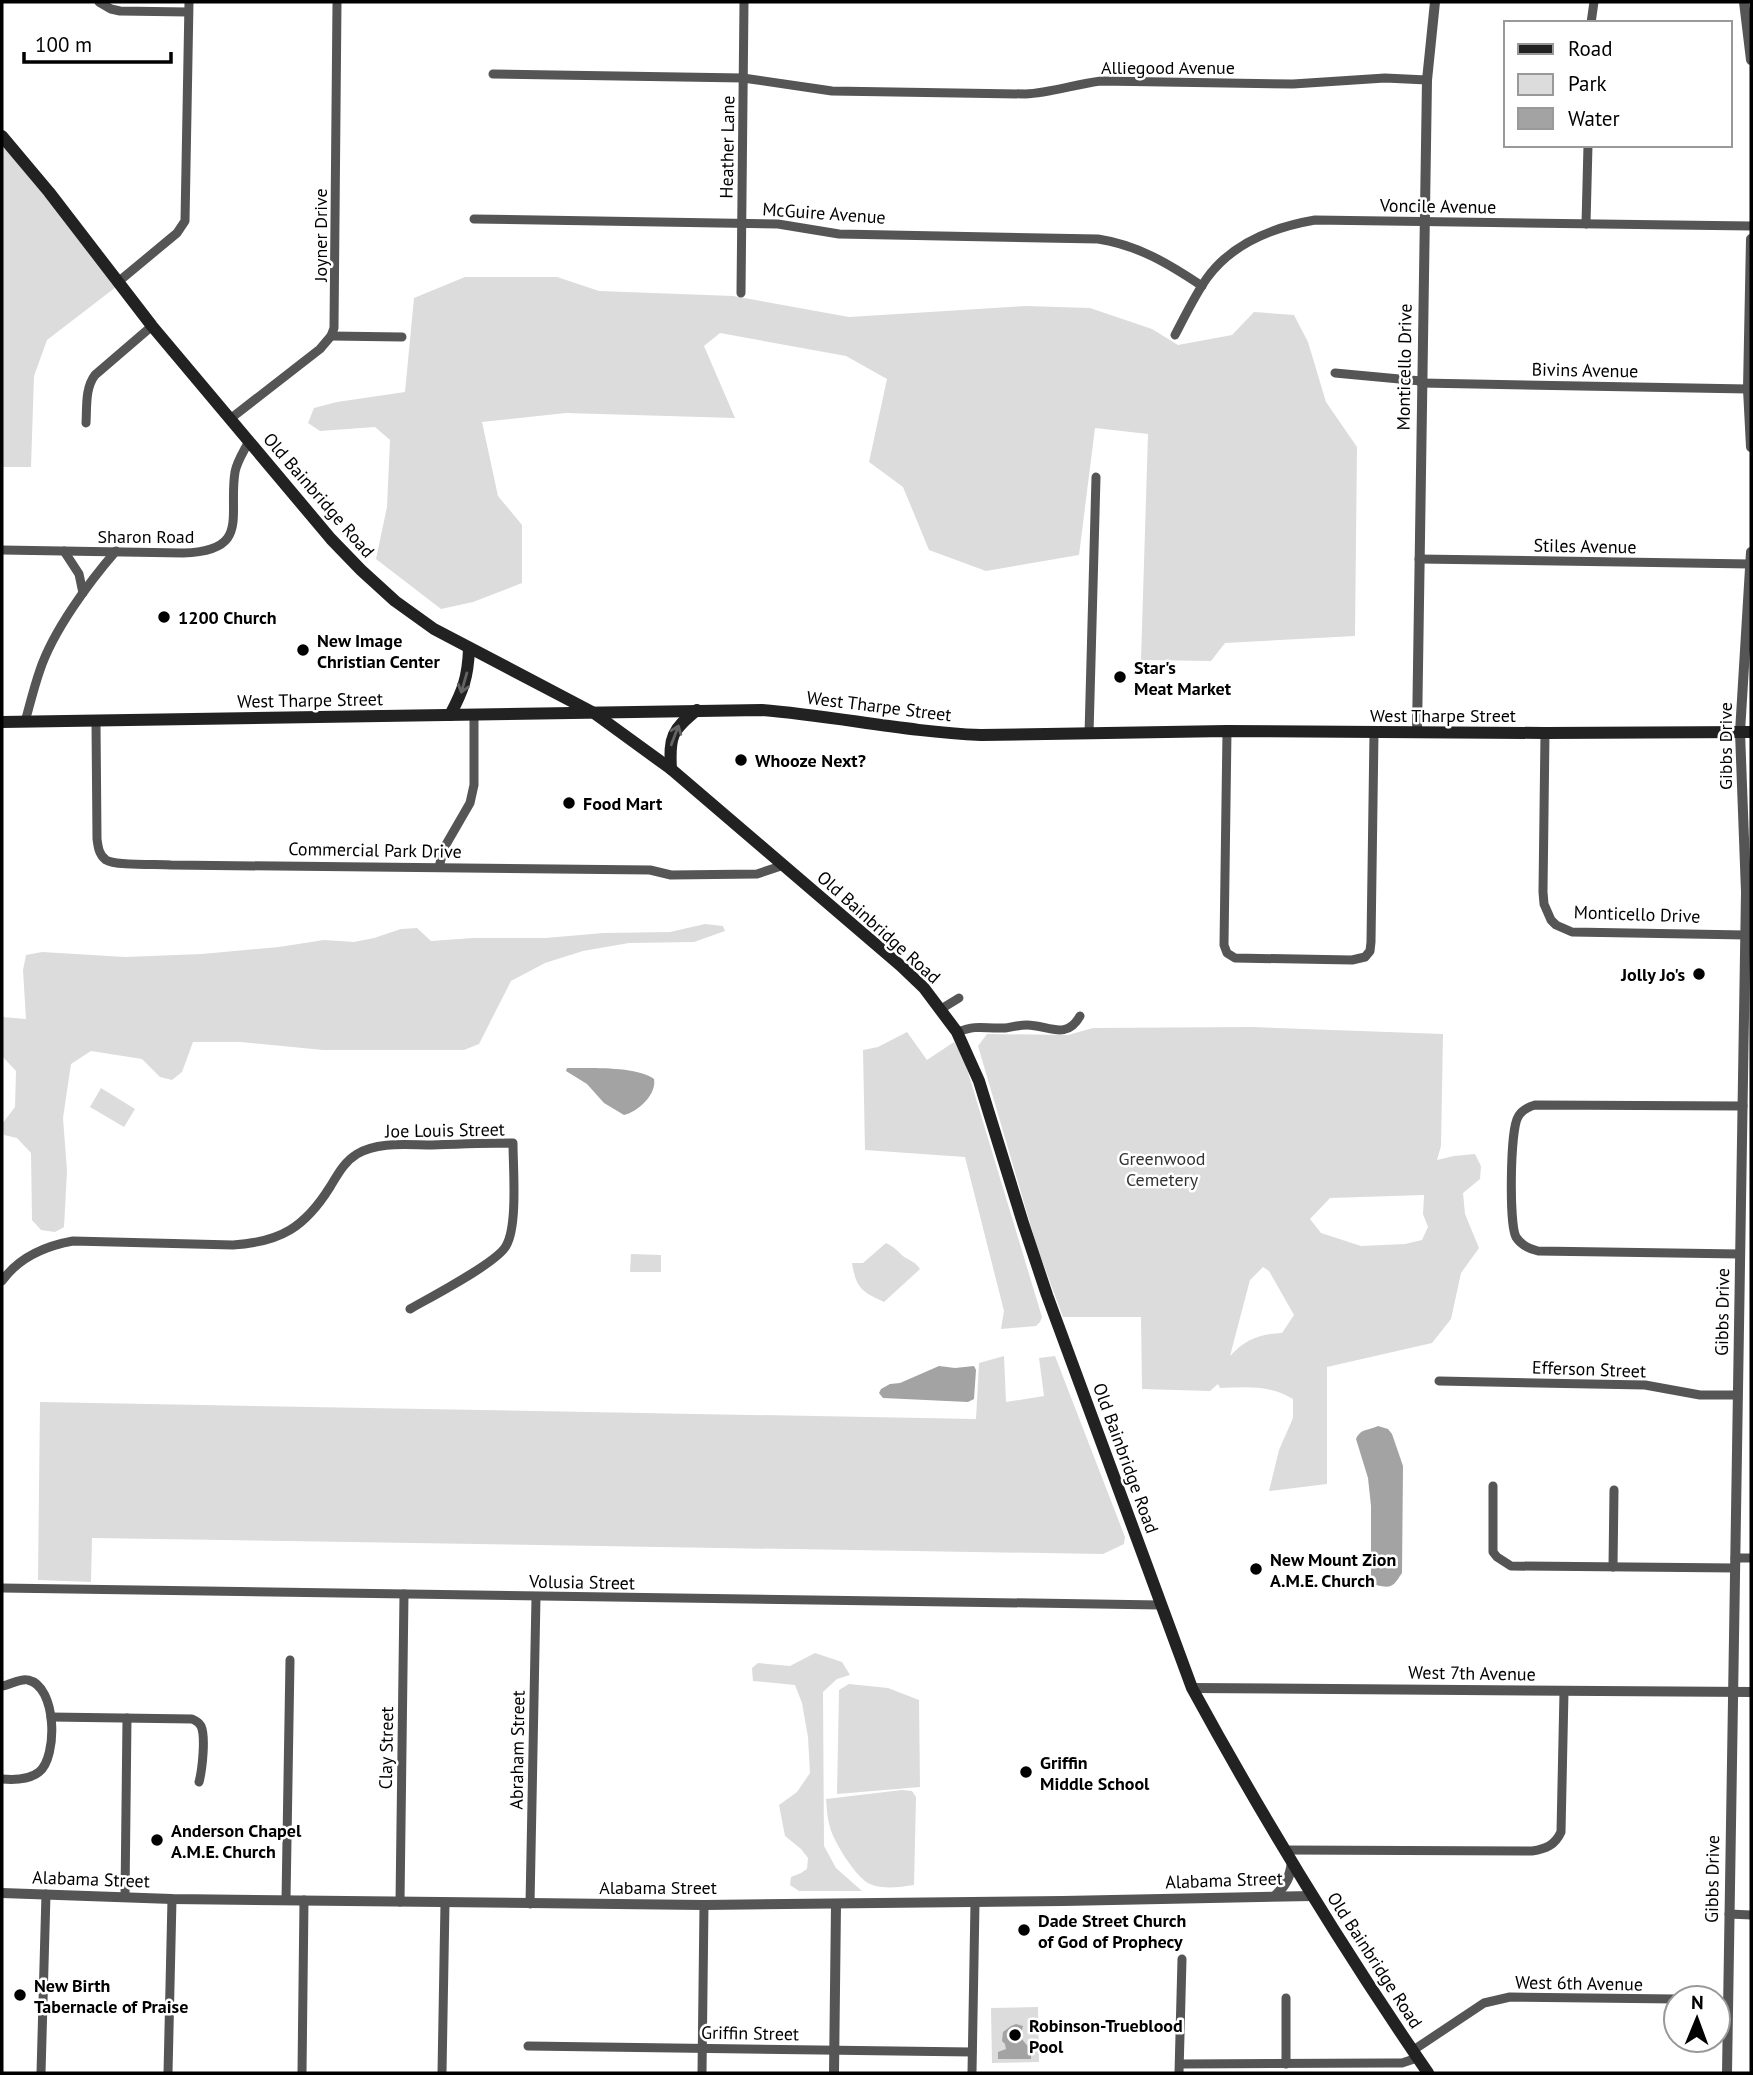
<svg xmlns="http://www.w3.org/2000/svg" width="1753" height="2075" viewBox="0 0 1753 2075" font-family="'PT Sans',sans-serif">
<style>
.green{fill:#dcdcdc;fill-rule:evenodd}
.water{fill:#a3a3a3}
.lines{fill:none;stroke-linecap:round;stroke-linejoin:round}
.minor{stroke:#555;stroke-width:9}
.tertiary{stroke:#555;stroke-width:10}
.secondary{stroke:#222;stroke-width:12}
.oneway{stroke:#646464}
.poi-dot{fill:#000;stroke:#fff;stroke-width:2.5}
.labels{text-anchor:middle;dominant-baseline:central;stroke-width:5;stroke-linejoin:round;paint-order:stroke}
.street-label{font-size:18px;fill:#000;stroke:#fff}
.poi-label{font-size:18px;font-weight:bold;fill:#000;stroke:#fff;text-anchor:start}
.park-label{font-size:18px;fill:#333;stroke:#fff}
</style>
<rect width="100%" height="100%" fill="#fff"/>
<g class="green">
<polygon points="2,141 116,287 47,340 34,376 31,467 2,467"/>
<polygon points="465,277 557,277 599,291 733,296 849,317 1026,306 1090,308 1152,329 1178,345 1232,335 1254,312 1294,315 1308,342 1326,402 1357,447 1355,636 1225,643 1211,661 1141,660 1148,434 1095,428 1079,555 986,571 929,550 903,487 869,462 887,379 846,356 720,333 704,346 735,418 566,413 482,422 498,496 522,525 522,583 473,602 441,609 376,559 387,507 390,440 375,427 320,431 308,423 314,408 337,402 405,392 414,298"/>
<polygon points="705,924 723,926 725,931 694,942 629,943 583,951 545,963 511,981 479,1044 464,1050 323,1050 241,1042 193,1042 182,1072 172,1080 160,1077 142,1059 91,1051 71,1064 63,1118 67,1171 64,1227 55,1232 41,1230 32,1220 31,1153 17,1138 4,1135 2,1124 15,1107 16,1071 2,1056 2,1017 26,1019 23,970 26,955 42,952 125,957 202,954 279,947 324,940 354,942 374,938 401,929 417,928 431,941 473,938 546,938 603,933 670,932"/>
<path d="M 1253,1027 L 1443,1034 L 1441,1146 L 1437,1160 L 1454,1156 L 1475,1154 L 1481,1166 L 1480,1179 L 1463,1193 L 1465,1214 L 1479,1248 L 1461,1273 L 1451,1319 L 1432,1343 L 1327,1367 L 1327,1484 L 1269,1491 L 1279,1450 L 1293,1418 L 1293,1399 C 1271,1385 1246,1387 1220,1388 L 1218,1384 L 1210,1391 L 1142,1389 L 1141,1317 L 1063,1317 L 1037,1247 L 978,1046 L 987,1034 L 1068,1035 L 1093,1028 ZM 1424,1195 L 1423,1214 L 1428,1227 L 1422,1240 L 1405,1244 L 1361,1246 L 1321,1233 L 1310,1219 L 1330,1198 ZM 1263,1267 L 1269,1271 L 1294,1315 L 1282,1333 C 1259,1334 1245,1340 1230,1356 L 1250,1280 Z"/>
<polygon points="907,1032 927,1060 954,1042 964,1059 1042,1317 1040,1322 1036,1326 1001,1329 1004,1311 965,1157 865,1150 863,1050 878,1047"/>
<polygon points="101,1088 135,1109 124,1127 90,1107"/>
<path d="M 886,1243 C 897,1248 898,1253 906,1258 C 913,1262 915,1262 920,1269 L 884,1302 C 862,1292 856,1288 852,1263 L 863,1263 Z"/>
<polygon points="631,1254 661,1255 661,1272 630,1272"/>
<polygon points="1004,1356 1006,1402 1044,1396 1039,1358 1055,1356 1125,1537 1124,1544 1103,1554 92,1538 91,1582 38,1580 40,1402 976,1419 979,1363"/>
<polygon points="815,1653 842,1662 850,1675 837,1679 823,1692 824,1846 836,1868 862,1891 799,1891 790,1885 791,1877 801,1873 807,1869 808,1858 801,1849 785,1836 779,1805 797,1792 810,1773 808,1737 802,1703 795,1685 753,1681 752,1668 758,1663 790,1666"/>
<polygon points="849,1684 888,1688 919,1700 920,1787 837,1794 839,1690"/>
<path d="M 902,1790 L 912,1791 L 916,1797 L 914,1885 C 900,1887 884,1890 870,1884 C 857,1879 833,1841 830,1827 C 827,1818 827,1808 826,1799 Z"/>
<polygon points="1038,2007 1039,2062 992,2063 991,2008"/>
</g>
<g class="water">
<path d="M 567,1068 C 589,1068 638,1066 654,1079 C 657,1094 638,1112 624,1115 L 604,1103 L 587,1084 L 566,1071 Z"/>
<polygon points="939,1366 955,1368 974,1366 976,1370 974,1399 968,1402 883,1398 879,1393 881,1389 890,1384 900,1383"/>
<path d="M 1378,1426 L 1388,1429 L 1392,1434 L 1403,1466 L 1402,1573 C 1393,1586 1393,1589 1376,1585 L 1371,1577 L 1371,1506 L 1368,1478 L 1356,1439 C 1361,1428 1368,1431 1378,1426 Z"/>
<polygon points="1016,2024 1023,2026 1020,2037 1031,2050 1031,2059 998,2059 998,2052 1006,2049 1005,2044 1002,2041 1003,2032 1011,2026"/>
</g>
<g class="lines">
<g class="minor">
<polyline points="99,2 111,9 120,11 188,12"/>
<polyline points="1591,23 1594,2"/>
<path d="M 493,74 L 743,78 L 832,91 L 1025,94 C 1051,93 1075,84 1101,81 L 1293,84 L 1385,78 L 1427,80"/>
<path d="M 474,219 L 778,224 L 839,234 L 1098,239 C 1138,245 1169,264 1202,286"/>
<polyline points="1586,224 1588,145"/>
<polyline points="118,282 177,233 185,221 189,2"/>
<polyline points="741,293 744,2"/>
<path d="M 1175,335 C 1185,316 1195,295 1207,278 C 1233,242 1274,227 1315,220 L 1751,226"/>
<polyline points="331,336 402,337"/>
<polyline points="1335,373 1421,381"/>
<polyline points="1421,383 1748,389"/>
<polyline points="230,419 320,349 331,336 334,328 337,2"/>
<path d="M 86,423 C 87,407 85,388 95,375 L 152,326"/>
<path d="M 2,550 L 183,553 C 251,551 228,516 235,472 C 237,461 244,451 249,441"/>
<polyline points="64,551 79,574 83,593"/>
<polyline points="1419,559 1751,564"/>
<path d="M 25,722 C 30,704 34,687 40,670 C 53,631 89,582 116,551"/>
<path d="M 96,722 L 97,839 C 98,847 99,855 106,860 C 115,866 158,864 171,865 L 650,870 L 671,875 L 757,874 L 784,865"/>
<polyline points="1227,731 1224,945 1227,953 1235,958 1352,960 1365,957 1370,951 1371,942 1374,733"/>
<polyline points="1545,733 1543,892 1544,904 1551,920 1556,925 1572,932 1746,935"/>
<polyline points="1089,734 1096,477"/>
<polyline points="439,867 444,848 470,803 474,785 474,715"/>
<polyline points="941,1009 959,998"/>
<path d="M 957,1032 C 980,1024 983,1029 1005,1028 C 1012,1027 1019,1025 1027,1025 C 1048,1025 1066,1041 1080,1016"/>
<path d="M 1740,1254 L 1538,1251 C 1530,1249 1521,1245 1516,1237 C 1509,1224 1510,1130 1518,1117 C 1521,1111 1528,1107 1535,1105 L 1743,1106"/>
<path d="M 2,1281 C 19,1257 45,1246 73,1241 L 233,1245 C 281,1242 305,1227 330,1187 C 338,1174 344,1162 357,1154 C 378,1141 409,1145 432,1145 C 459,1144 486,1143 513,1143 C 513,1168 518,1226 506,1246 C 497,1263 429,1298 410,1309"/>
<polyline points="1439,1381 1645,1385 1700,1395 1738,1395"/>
<polyline points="1493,1486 1493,1552 1497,1557 1511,1566 1735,1568"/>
<polyline points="1735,1558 1751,1558"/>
<polyline points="1613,1567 1614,1490"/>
<polyline points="2,1588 1161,1605"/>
<path d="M 2,1686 C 10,1685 20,1678 28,1680 C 57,1686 58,1757 39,1772 C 29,1780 14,1780 2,1779"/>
<path d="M 51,1717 L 192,1719 C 196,1721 198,1721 201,1726 C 206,1737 202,1771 199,1782"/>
<path d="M 1285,1850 L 1532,1851 C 1546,1849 1555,1845 1561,1832 L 1564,1692"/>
<polyline points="125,1897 127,1718"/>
<polyline points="286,1900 290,1660"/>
<polyline points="400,1902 404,1594"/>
<polyline points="530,1904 536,1597"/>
<polyline points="1729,1914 1751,1915"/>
<polyline points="528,2046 972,2052"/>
<polyline points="1412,2051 1484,2003 1510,1997 1676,1999"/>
<polyline points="1180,2064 1390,2063 1402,2063 1417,2058"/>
<polyline points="1286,2064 1286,1998"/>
<polyline points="41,2073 46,1894"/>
<polyline points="168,2073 172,1899"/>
<polyline points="302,2073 304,1900"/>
<polyline points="442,2073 445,1903"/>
<polyline points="702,2073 704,1905"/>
<polyline points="972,2073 975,1903"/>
<polyline points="1179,2073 1182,1959"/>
</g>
<g class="tertiary">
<polyline points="1744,2 1751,60"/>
<polyline points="1751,239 1748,389 1751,447"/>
<polyline points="1417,733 1427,80 1435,2"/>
<polyline points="1192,1688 1751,1692"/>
<polyline points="2,1893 172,1899 704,1905 1063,1901 1313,1896"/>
<path d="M 1275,1896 C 1286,1885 1290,1877 1292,1862"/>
<polyline points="834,2073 836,1905"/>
<polyline points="1727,2073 1746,892 1740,732 1751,552"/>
</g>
<g class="secondary">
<path d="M 2,136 L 49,192 L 152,326 L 331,539 L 361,570 L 395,601 L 434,629 L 594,713 L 671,769 L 901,966 L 924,988 L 957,1032 L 979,1081 L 1023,1223 L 1047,1295 L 1192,1688 C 1264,1820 1343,1949 1428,2073"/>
<path d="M 450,715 C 463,691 468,677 469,649"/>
<path d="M 2,722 L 762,710 C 835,716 907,732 981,735 L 1227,731 L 1545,733 L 1751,732"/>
<path d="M 671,769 C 669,736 672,730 697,710"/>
</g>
</g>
<defs><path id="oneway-shaft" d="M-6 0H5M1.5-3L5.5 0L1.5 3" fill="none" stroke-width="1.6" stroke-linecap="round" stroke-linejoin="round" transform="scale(1.75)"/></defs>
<g class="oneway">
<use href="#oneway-shaft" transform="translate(464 683) rotate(106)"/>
<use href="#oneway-shaft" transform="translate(675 735) rotate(-69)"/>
</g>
<g class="poi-dot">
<circle cx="164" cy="617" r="7"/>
<circle cx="303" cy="650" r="7"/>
<circle cx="1120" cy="677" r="7"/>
<circle cx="741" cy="760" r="7"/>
<circle cx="569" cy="803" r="7"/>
<circle cx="1699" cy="974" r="7"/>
<circle cx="1256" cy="1569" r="7"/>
<circle cx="1026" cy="1772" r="7"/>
<circle cx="157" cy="1840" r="7"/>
<circle cx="1024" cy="1930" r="7"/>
<circle cx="20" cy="1995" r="7"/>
<circle cx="1015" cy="2035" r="7"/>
</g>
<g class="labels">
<g class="street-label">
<text x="1168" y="67">Alliegood Avenue</text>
<text transform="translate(727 147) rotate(-89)">Heather Lane</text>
<text transform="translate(1438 206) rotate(1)">Voncile Avenue</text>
<text transform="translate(824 213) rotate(4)">McGuire Avenue</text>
<text transform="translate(320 235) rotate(-90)">Joyner Drive</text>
<text transform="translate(1404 367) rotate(-89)">Monticello Drive</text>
<text transform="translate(1585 370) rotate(1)">Bivins Avenue</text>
<text transform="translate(319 495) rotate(49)">Old Bainbridge Road</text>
<text x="146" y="536">Sharon Road</text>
<text transform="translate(1585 546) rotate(1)">Stiles Avenue</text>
<text transform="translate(310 700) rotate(-1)">West Tharpe Street</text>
<text transform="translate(879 706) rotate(7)">West Tharpe Street</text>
<text x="1443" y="715">West Tharpe Street</text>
<text transform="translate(1725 746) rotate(-90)">Gibbs Drive</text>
<text transform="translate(375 850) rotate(1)">Commercial Park Drive</text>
<text transform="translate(1637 914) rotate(2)">Monticello Drive</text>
<text transform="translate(879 927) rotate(42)">Old Bainbridge Road</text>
<text transform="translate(445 1130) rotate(-1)">Joe Louis Street</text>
<text transform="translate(1722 1312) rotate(-89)">Gibbs Drive</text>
<text transform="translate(1589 1369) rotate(2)">Efferson Street</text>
<text transform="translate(1126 1458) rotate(70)">Old Bainbridge Road</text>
<text transform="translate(582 1582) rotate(1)">Volusia Street</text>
<text transform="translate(1472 1673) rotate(1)">West 7th Avenue</text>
<text transform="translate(386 1748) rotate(-89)">Clay Street</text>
<text transform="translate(517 1750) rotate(-89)">Abraham Street</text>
<text transform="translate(91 1879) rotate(2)">Alabama Street</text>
<text transform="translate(1712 1879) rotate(-89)">Gibbs Drive</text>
<text transform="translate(1224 1880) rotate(-2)">Alabama Street</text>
<text x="658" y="1887">Alabama Street</text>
<text transform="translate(1375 1960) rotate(57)">Old Bainbridge Road</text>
<text transform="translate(1579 1983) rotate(1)">West 6th Avenue</text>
<text transform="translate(750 2033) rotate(1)">Griffin Street</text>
</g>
<g class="poi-label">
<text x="178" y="617">1200 Church</text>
<text x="317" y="640">New Image<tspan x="317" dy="21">Christian Center</tspan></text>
<text x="1134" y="667">Star's<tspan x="1134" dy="21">Meat Market</tspan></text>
<text x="755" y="760">Whooze Next?</text>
<text x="583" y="803">Food Mart</text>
<text x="1685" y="974" text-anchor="end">Jolly Jo's</text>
<text x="1270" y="1559">New Mount Zion<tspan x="1270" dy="21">A.M.E. Church</tspan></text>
<text x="1040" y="1762">Griffin<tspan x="1040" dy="21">Middle School</tspan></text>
<text x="171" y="1830">Anderson Chapel<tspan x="171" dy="21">A.M.E. Church</tspan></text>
<text x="1038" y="1920">Dade Street Church<tspan x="1038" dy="21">of God of Prophecy</tspan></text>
<text x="34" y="1985">New Birth<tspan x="34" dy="21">Tabernacle of Praise</tspan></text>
<text x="1029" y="2025">Robinson-Trueblood<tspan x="1029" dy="21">Pool</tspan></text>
</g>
<g class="park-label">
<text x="1162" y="1158">Greenwood<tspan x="1162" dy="21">Cemetery</tspan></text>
</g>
</g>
<rect width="1753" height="2075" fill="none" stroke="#000000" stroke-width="7"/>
<rect x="1504" y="21" width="228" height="126" fill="#ffffff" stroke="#999999" stroke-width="2"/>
<rect x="1518" y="44" width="35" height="10" fill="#222222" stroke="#999999" stroke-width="2"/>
<text x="1568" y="56" font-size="21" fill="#000000">Road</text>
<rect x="1518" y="74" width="35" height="21" fill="#dcdcdc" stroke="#999999" stroke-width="2"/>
<text x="1568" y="91" font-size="21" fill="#000000">Park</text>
<rect x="1518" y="108" width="35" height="21" fill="#a3a3a3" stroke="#999999" stroke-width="2"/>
<text x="1568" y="126" font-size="21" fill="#000000">Water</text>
<g transform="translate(1697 2019) rotate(1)"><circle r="33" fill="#ffffff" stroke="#999999" stroke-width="2"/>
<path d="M0-5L12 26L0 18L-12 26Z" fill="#000000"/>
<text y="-10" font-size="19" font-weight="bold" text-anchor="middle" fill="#000000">N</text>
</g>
<path d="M24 52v10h147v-10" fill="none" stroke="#000000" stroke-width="3.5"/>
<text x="35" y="52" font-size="21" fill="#000000" stroke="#ffffff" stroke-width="5" paint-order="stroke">100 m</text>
</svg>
